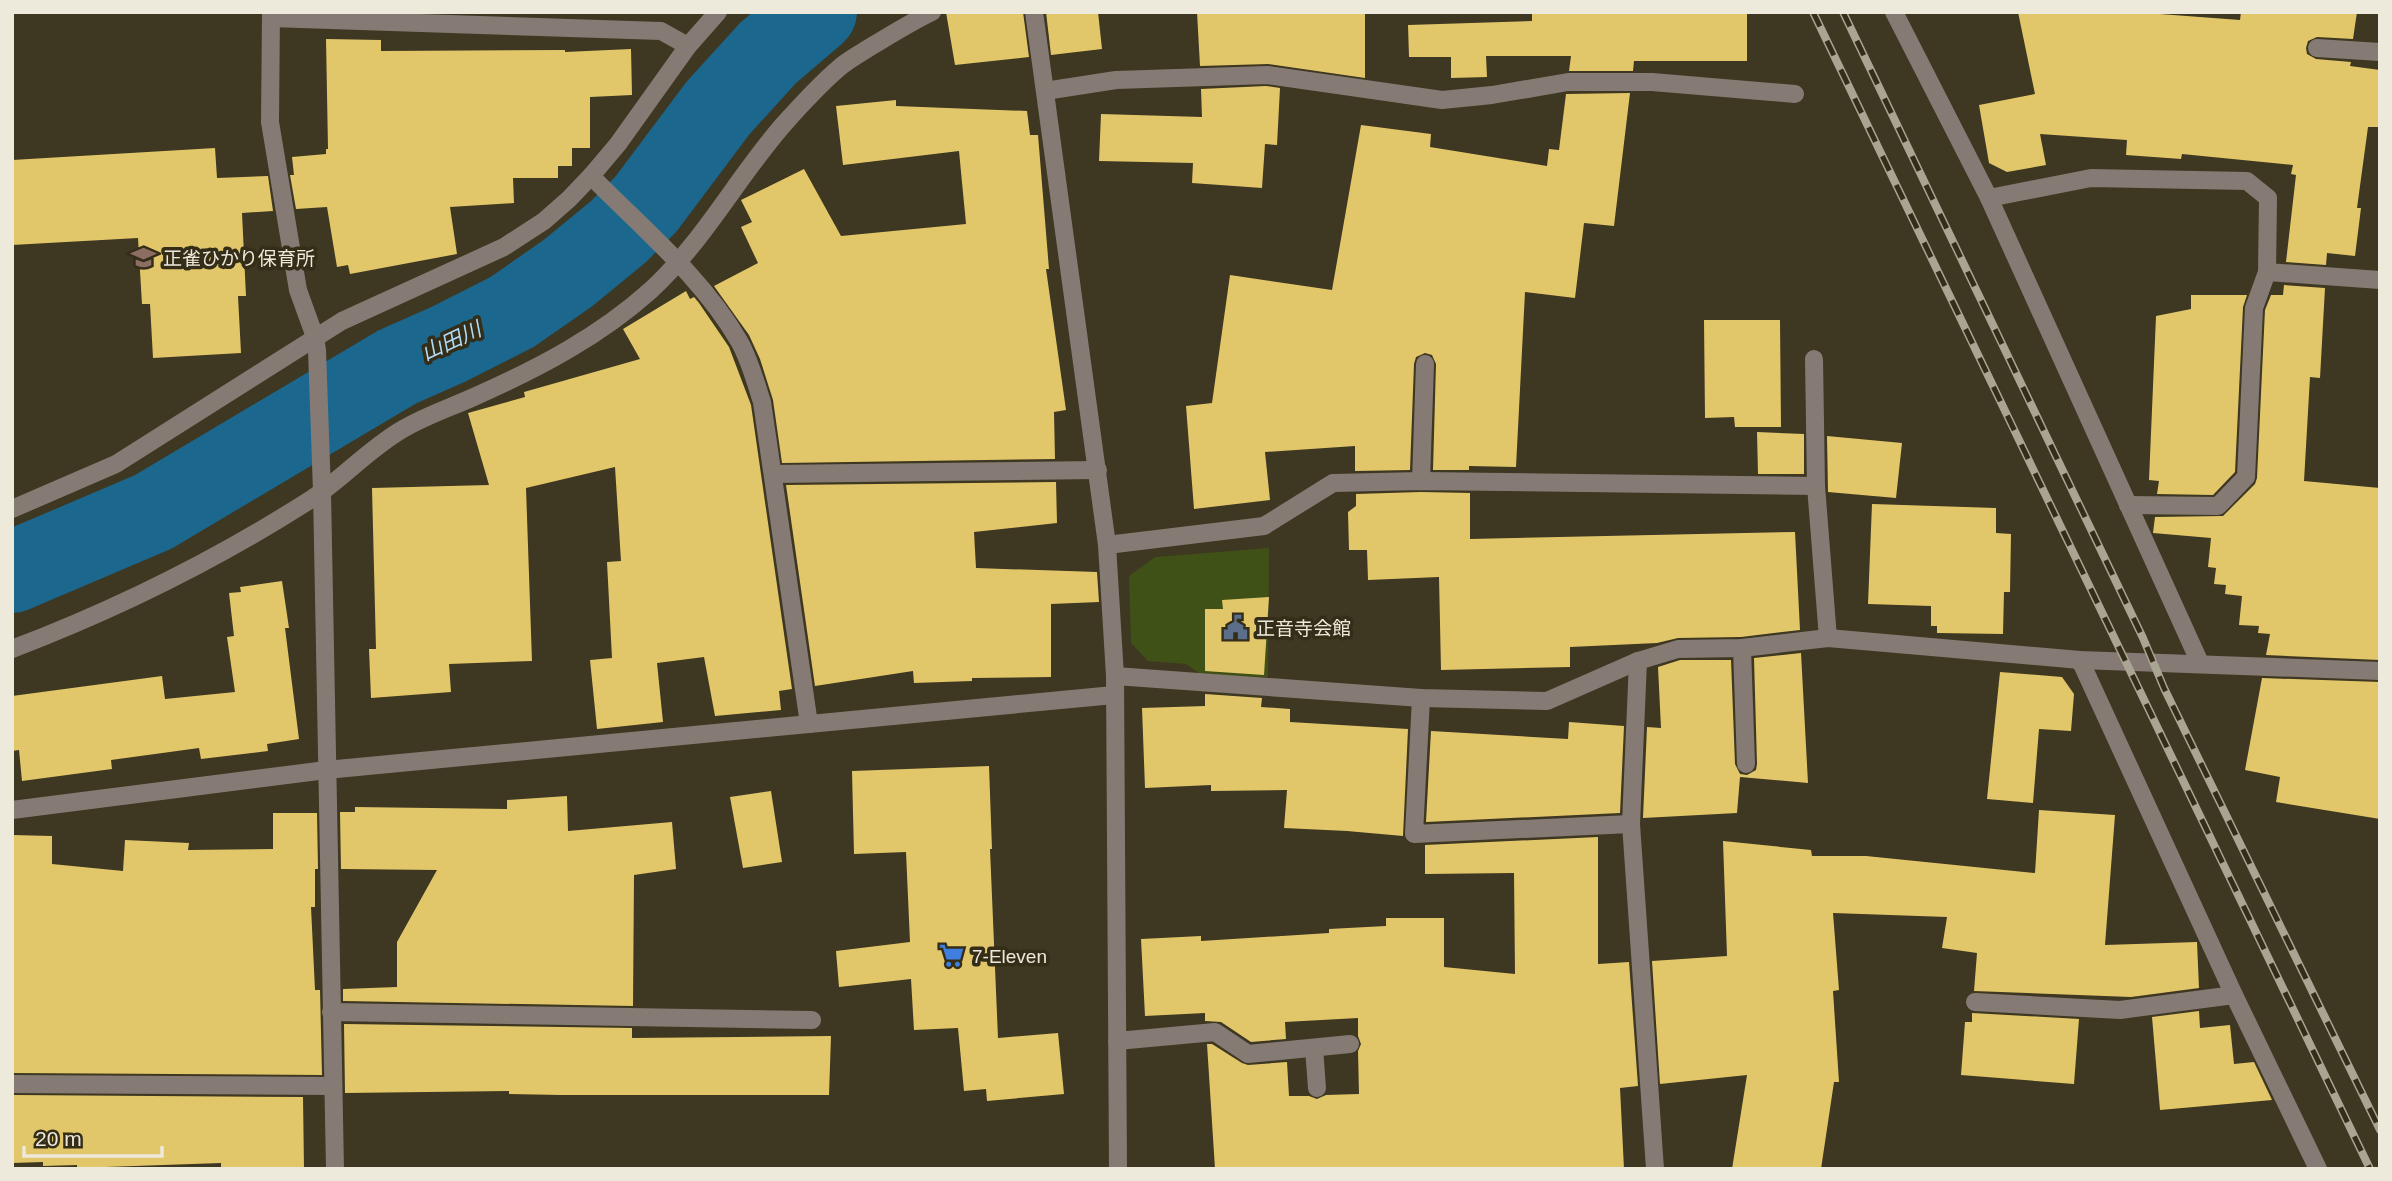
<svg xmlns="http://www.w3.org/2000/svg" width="2392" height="1181" viewBox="0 0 2392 1181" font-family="Helvetica,'Noto Sans JP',sans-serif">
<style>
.green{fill:#3f5116}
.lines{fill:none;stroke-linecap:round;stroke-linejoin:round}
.river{stroke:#1b678e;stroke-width:82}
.building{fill:#e2c76a}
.minor{stroke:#857b74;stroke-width:18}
.rail-casing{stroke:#aaa493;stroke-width:8}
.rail{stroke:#342d17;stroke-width:5;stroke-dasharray:16;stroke-linecap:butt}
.labels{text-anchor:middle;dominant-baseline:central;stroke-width:7;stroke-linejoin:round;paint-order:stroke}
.poi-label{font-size:19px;fill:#ede9db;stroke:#342d17;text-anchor:start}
.water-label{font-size:21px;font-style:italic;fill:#b0dbf6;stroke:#342d17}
</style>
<rect width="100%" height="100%" fill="#3e3721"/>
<polygon class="green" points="1269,548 1268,677 1203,676 1186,664 1148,661 1131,643 1129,576 1155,557"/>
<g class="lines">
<polyline class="river" points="12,572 153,512 397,367 449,344 512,312 568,273 618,232 646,204 718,108 768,53 816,12"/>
</g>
<g class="building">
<polygon points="946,12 1023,12 1029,57 955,65"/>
<polygon points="1046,12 1098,12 1102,49 1051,55"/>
<polygon points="1197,12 1365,12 1365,78 1268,64 1200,66"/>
<polygon points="1532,12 1747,12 1747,61 1634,61 1633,71 1569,71 1571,56 1486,56 1487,77 1451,78 1451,57 1409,57 1408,25 1532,21"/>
<polygon points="2018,12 2133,12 2240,20 2241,12 2357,12 2353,39 2317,37 2308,41 2306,48 2307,54 2316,59 2351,62 2350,66 2380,70 2380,127 2368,127 2357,208 2361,208 2355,256 2327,253 2326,265 2286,262 2296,175 2291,174 2293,165 2182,154 2181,159 2126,155 2127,140 2040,134 2046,165 2007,172 1989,163 1979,105 2035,94"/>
<polygon points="326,39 381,40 381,51 565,50 565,52 631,49 632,95 590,97 590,148 572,148 572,166 558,166 558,178 513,178 514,203 450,207 457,254 350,274 348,265 337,267 327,207 296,209 290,175 294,175 292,157 326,154 326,149 328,149"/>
<polygon points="1266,86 1280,88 1277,145 1265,144 1262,188 1192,183 1193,163 1099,161 1101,114 1202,117 1201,89"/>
<polygon points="1630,93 1614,226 1584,223 1575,298 1525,292 1516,467 1469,466 1469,470 1433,470 1436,364 1432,355 1425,353 1416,357 1414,364 1410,470 1355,471 1355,446 1265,452 1270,500 1194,509 1186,406 1212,403 1230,275 1332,290 1361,125 1431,134 1430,147 1547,166 1549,149 1559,150 1566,94"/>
<polygon points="896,100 896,106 1027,111 1030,135 1038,135 1049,269 1046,269 1066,410 1054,412 1055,459 782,463 773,400 760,359 749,335 714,286 758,263 741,227 752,222 741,200 804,169 841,236 966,224 959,151 843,165 836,106"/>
<polygon points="215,148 217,178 268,176 273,211 242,213 246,296 238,296 241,353 153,358 150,304 142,304 138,238 12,245 12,160"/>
<polygon points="2284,285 2325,288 2320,378 2310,377 2304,481 2380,488 2380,660 2266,655 2270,634 2258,633 2259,626 2239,625 2242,596 2225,594 2226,585 2214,584 2216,568 2208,567 2211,538 2153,533 2155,517 2223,516 2255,484 2257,478 2265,310 2271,295 2283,295"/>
<polygon points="686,291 690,299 694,297 699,303 729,347 751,405 792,689 779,691 781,710 715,716 704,657 657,663 663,722 597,729 590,660 612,658 607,562 621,561 615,467 526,488 532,661 449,664 451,692 371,698 369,649 376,649 372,488 489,485 468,413 525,397 524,392 640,359 623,329"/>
<polygon points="2191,295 2247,295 2243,307 2235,472 2213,495 2157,494 2159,481 2149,480 2156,316 2191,309"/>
<polygon points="1704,320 1780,320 1781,427 1735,427 1734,417 1705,418"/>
<polygon points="1757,432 1804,434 1804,474 1758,474"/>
<polygon points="1827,436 1902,443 1896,498 1828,492"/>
<polygon points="1056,482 1057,523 974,532 976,568 1097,572 1099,602 1051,604 1051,677 972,678 972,681 914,683 913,671 815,686 786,485"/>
<polygon points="1421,492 1470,493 1470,539 1795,532 1800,630 1741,637 1678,638 1657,643 1570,647 1570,667 1441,670 1439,577 1368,580 1367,550 1349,550 1348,512 1356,506 1356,494"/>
<polygon points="1872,504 1996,508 1996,533 2011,534 2010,592 2004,592 2003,634 1937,633 1937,626 1931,626 1931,606 1868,604"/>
<polygon points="282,581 289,628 285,628 299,739 267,744 268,751 201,759 199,748 111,760 112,769 22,781 19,750 12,751 12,696 162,676 165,699 235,692 227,637 234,636 229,593 241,592 240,587"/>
<polygon points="1269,597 1264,675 1205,671 1205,609 1223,609 1222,600"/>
<polygon points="1801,653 1808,783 1740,777 1737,813 1643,818 1647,727 1661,728 1658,667 1680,660 1731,660 1735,764 1740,774 1747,775 1756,770 1757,764 1754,658"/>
<polygon points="2000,672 2062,677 2074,694 2071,731 2039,729 2033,803 1987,799"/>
<polygon points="2262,678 2380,682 2380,819 2276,802 2280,777 2245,770"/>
<polygon points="1205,694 1262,698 1261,707 1290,709 1290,722 1408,729 1403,836 1347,831 1284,828 1287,790 1211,791 1211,785 1145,788 1142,708 1205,706"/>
<polygon points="1569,722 1624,726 1620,813 1426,822 1431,731 1568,739"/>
<polygon points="989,766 992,849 990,849 998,1038 1058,1033 1064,1094 987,1101 986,1089 964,1091 958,1028 914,1030 911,979 839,987 836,951 910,942 906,852 854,854 852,771"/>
<polygon points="771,791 782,862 743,868 730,797"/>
<polygon points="567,796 568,831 672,822 676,869 634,875 633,1006 343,1001 343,989 397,987 397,942 437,870 341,869 340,812 355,812 355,807 507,809 507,800"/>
<polygon points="2039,810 2115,815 2105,945 2197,942 2199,988 2131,997 1974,991 1977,953 1942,948 1947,917 1833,913 1839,990 1833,991 1839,1082 1834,1082 1821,1169 1732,1169 1747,1075 1660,1084 1652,961 1727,956 1723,841 1811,850 1812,856 1866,856 2035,873"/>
<polygon points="273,813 317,813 318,869 315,869 315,907 311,907 315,990 320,990 322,1075 12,1073 12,835 52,836 52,864 123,871 125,840 189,843 188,850 273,849"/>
<polygon points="1598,837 1598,964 1629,962 1638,1086 1620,1088 1624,1169 1215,1169 1207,1044 1212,1044 1242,1063 1248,1065 1287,1062 1289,1096 1309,1096 1317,1099 1326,1095 1359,1094 1358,1051 1361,1044 1358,1036 1358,1018 1285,1022 1286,1039 1251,1042 1221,1022 1205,1021 1205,1013 1145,1016 1141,939 1201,936 1201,941 1329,933 1329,929 1386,926 1386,918 1444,918 1444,967 1515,974 1514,873 1425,874 1425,845"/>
<polygon points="2199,1011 2200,1028 2230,1025 2234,1064 2254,1062 2272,1100 2160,1110 2152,1017"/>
<polygon points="1972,1013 2079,1019 2074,1084 1961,1075 1965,1022 1972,1022"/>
<polygon points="344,1024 632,1028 632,1038 831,1036 829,1095 561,1095 509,1094 509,1091 345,1093"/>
<polygon points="12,1095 303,1097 304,1169 221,1169 221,1163 77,1168 77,1165 43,1166 43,1162 12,1163"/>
</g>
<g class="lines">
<g class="minor">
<polyline points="271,12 270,122 298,290 315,337 317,350 322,492 335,1169"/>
<polyline points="1034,12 1107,545 1115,676 1118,1169"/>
<polyline points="1894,12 1989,198 2200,663"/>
<polyline points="271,18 661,31 688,46"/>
<polyline points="2317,48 2380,52"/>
<polyline points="1045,91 1116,80 1267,75 1442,100 1492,95 1568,82 1652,82 1795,94"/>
<path d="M 591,176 C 642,228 702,277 739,341 C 750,360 755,381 762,402 L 809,724"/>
<polyline points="1989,198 2091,178 2247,181 2268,198 2267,272 2380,280"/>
<polyline points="1814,359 1816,486 1828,638"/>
<polyline points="773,474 1098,470"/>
<polyline points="1421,481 1425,364"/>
<polyline points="2128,505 2218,506 2246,477 2254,308 2267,272"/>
<polyline points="12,509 116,464 342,321 504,247 544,221 569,199 591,176 618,144 688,46 718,12"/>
<polyline points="1107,545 1264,526 1333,483 1421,481 1816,486"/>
<polyline points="1742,648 1746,764"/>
<path d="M 12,649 C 117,609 218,559 313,498 C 344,477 370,448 403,429 C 427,415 452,407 476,396 C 539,368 600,336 651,290 C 703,242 737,178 783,125 C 800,106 819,85 839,68 C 847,61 858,55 867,49 C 889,36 909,23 932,12"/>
<polyline points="2080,660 2234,995 2318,1169"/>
<polyline points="1638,661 1631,824 1655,1169"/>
<polyline points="1115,676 1421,698 1547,701 1638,661 1678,649 1742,648 1828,638 2080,660 2380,671"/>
<polyline points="1421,698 1414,834 1631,824"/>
<polyline points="12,810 326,770 1114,695"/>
<polyline points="1975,1002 2120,1010 2234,995"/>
<polyline points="331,1012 812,1020"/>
<polyline points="1117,1041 1215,1032 1248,1054 1350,1044"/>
<polyline points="1314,1048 1317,1088"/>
<polyline points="12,1084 333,1086"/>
</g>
<defs>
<g id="rail">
<polyline points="1813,12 2370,1169"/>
<polyline points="1843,12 2143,638 2164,688 2380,1130"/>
</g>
</defs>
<use href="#rail" class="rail-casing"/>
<use href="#rail" class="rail"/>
</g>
<defs>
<symbol id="school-bare" viewBox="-9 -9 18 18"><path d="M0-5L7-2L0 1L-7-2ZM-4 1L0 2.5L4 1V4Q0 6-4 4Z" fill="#8d6e63" stroke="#342d17" stroke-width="2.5" paint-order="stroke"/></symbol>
<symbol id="civic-bare" viewBox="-9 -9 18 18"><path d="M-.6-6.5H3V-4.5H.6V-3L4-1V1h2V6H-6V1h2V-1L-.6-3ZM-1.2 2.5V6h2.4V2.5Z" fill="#5c6f8a" stroke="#342d17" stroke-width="2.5" paint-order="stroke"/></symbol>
<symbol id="supermarket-bare" viewBox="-9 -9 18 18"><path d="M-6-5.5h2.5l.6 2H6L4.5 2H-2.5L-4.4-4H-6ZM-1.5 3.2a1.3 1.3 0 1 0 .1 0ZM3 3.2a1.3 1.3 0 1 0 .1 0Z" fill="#3f7fe0" stroke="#342d17" stroke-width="2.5" paint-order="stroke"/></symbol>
</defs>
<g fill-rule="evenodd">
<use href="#school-bare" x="126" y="240" width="35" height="35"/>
<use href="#civic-bare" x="1218" y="610" width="35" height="35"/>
<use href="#supermarket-bare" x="934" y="938" width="35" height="35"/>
</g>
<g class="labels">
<g class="poi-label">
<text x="163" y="258">正雀ひかり保育所</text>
<text x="1256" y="628">正音寺会館</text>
<text x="972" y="956">7-Eleven</text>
</g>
<g class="water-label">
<text transform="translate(451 341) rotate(-25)">山田川</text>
</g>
</g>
<rect width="2392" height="1181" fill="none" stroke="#ede9db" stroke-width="28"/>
<path d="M24 1146v10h138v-10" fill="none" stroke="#ede9db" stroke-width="3.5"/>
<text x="35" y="1146" font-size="21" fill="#ede9db" stroke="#342d17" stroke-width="5" paint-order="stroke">20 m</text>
</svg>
